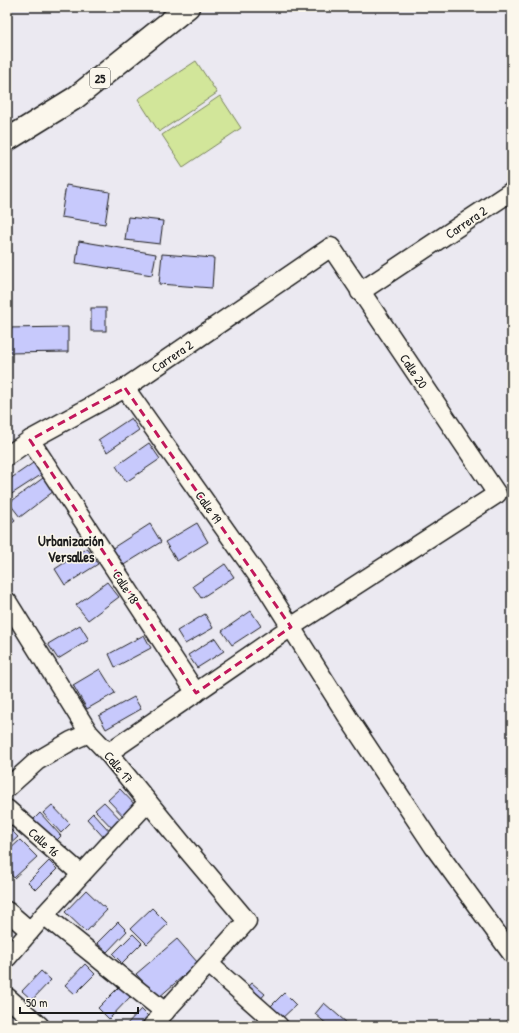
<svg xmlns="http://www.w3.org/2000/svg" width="519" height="1033" viewBox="0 0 519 1033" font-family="'Patrick Hand',sans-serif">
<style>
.green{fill:#d2e69a;stroke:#77815b}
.building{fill:#c7c9fc;stroke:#1c1c1c}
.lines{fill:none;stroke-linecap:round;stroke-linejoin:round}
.street-casing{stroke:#1c1c1c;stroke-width:21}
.highway-casing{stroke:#1c1c1c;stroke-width:25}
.street{stroke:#fbf7ec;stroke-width:18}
.highway{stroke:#fbf7ec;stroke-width:22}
.marked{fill:none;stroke:#c2185b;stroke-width:3;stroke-dasharray:8 5;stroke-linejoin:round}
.labels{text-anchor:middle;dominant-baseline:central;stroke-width:3;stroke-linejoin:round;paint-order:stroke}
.shield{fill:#fbf7ec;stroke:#5f5e5a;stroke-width:1}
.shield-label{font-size:12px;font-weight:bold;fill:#1c1c1c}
.street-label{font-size:13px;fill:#1c1c1c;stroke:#fbf7ec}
.neighbourhood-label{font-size:14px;font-weight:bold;fill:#1c1c1c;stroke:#fbf7ec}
</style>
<rect width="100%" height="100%" fill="#ebe9f1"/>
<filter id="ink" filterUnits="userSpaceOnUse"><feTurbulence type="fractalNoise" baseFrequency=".025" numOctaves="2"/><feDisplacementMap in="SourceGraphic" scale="8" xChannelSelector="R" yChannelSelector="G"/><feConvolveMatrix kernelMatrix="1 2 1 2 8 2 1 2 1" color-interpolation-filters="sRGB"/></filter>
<g filter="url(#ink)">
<g class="green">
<polygon points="196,61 217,93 159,132 138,99"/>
<polygon points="220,96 241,128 183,167 162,135"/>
</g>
<g class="building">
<polygon points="66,185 110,192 105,224 61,217"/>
<polygon points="128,217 163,221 160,244 125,240"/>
<polygon points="79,241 156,254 152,275 76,263"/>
<polygon points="162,254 214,258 212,288 159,284"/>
<rect x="91" y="308" width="15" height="23"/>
<polygon points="68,327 68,352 7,353 7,328"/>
<polygon points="131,418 139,430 107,452 98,440"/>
<polygon points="149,443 160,459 126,482 116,466"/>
<polygon points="36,461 44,473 7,497 7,481"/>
<polygon points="43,478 54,491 20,517 9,503"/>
<polygon points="7,510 15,520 7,526"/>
<polygon points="197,523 208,542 177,561 165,542"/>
<polygon points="150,524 161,542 122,566 111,549"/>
<polygon points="87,548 98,564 65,585 55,569"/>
<polygon points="225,564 234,577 201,598 193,586"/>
<polygon points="107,582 119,597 88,620 76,605"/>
<polygon points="251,611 261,626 232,645 222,631"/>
<polygon points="205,614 213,628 185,644 177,631"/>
<polygon points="80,625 89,640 58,659 48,644"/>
<polygon points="144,635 151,648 115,667 109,654"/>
<polygon points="215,638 224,651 197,668 188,655"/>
<polygon points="100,669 115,693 87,709 73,685"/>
<polygon points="134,697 141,709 106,729 99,716"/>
<polygon points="120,789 138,808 126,819 108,800"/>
<polygon points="104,802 124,823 115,831 95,810"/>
<polygon points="52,805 70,824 61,833 43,813"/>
<polygon points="40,813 61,836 53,844 32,821"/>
<polygon points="93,813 113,835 107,841 87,819"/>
<polygon points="9,828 18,837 7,847 7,829"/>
<polygon points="20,840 37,857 14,878 7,870 7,852"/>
<polygon points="49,861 57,869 36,890 28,882"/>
<polygon points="86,890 107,910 86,932 65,912"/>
<polygon points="152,908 168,924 147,944 131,928"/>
<polygon points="118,922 127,931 107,952 97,943"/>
<polygon points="133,934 142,943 122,963 113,954"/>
<polygon points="177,939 198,963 158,998 136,974"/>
<polygon points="85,964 95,974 75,994 65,985"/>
<polygon points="41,971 51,980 32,1000 22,991"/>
<polygon points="252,983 265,994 258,1002 245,991"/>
<polygon points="120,986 131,996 109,1019 98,1008"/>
<polygon points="284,993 296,1005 278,1022 267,1010"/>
<polygon points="324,1003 347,1023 345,1026 329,1026 315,1014"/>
<polygon points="141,1009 152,1020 147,1026 125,1026"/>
</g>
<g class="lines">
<defs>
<g id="street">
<polyline points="360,292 512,191"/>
<polyline points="125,388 265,586 349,719 434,847 512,954"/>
<polyline points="30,440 196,693"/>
<polyline points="7,456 30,440 125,388 331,247 497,494 291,627 108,753"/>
<polyline points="7,601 89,733 108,753 184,846 247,921 152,1026"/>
<polyline points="7,788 37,761 71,741 89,733"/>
<polyline points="7,809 81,874"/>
<polyline points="7,911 30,931"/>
<polyline points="44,915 165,1012"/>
<polyline points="7,958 44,915 148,802"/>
<polyline points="209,964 279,1026"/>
<polyline points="7,997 40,1026"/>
</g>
<polyline id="highway" points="7,140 75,98 188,7"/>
</defs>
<use href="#street" class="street-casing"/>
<use href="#highway" class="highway-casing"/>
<use href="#street" class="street"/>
<use href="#highway" class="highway"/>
</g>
</g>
<path class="marked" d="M 125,388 L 291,627 L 196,693 L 30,440 Z"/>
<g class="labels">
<rect class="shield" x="90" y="68" width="20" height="20" rx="3"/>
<g class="shield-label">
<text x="100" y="78">25</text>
</g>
<g class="street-label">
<text transform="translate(466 222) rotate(-34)">Carrera 2</text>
<text transform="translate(172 356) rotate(-34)">Carrera 2</text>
<text transform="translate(414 371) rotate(56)">Calle 20</text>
<text transform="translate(209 507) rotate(55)">Calle 19</text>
<text transform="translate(126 587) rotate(57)">Calle 18</text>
<text transform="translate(119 767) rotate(50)">Calle 17</text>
<text transform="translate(44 842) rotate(42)">Calle 16</text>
</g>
<g class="neighbourhood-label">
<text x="71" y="540">Urbanización<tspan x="71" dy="16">Versalles</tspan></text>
</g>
</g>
<rect width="519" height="1033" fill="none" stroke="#fbf7ec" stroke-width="24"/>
<rect x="12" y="12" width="495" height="1009" fill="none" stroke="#1c1c1c" stroke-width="1.5" filter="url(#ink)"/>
<path d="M20 1007v6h118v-6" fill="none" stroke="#1c1c1c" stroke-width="2"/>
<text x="26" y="1007" font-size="12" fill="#1c1c1c" stroke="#fbf7ec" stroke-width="3" paint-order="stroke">50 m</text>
</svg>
